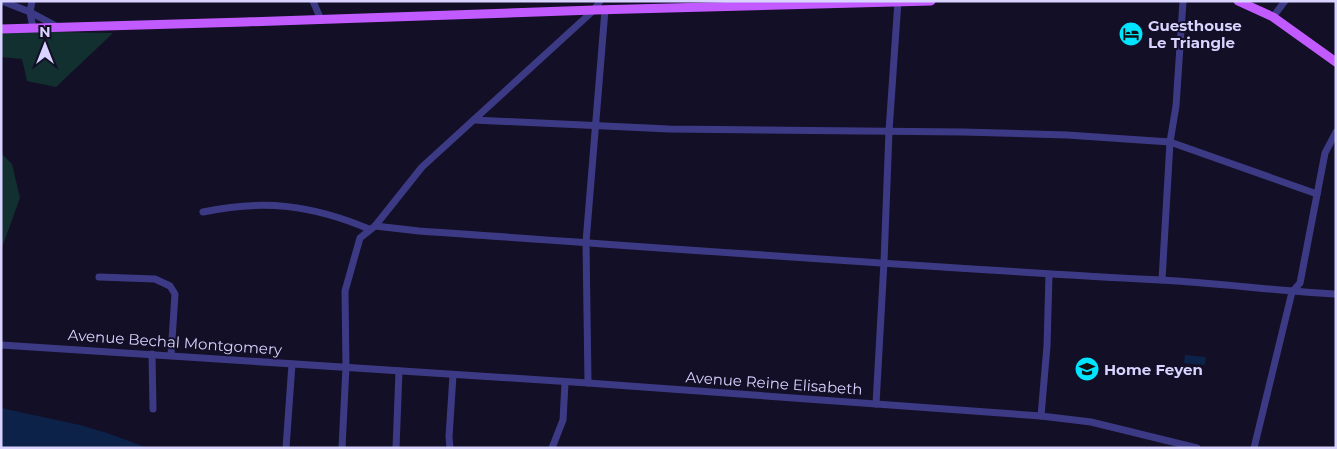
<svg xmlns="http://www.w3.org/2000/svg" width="1337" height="449" viewBox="0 0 1337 449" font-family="Montserrat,sans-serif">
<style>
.green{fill:#12302f}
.water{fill:#0c2248}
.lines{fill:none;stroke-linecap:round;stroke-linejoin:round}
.minor{stroke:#3d3a85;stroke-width:7}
.major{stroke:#c25bff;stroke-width:9}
.labels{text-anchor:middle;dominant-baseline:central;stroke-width:4;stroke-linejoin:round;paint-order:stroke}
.poi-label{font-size:15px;font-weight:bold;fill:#d9d4ff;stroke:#130f26;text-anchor:start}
.street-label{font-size:15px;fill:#d9d4ff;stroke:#130f26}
</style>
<rect width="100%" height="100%" fill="#130f26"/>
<g class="green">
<polygon points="1,31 113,33 56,87 27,81 22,59 1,57"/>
<polygon points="1,153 12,164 20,198 1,250"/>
</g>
<g class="water">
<polygon points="1185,355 1206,357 1205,365 1184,363"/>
<polygon points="1,408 80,425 107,433 148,448 1,448"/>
</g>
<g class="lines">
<g class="minor">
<polyline points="2,1 30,12 56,26"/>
<polyline points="32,1 30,12 33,28"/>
<polyline points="313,1 321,20"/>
<polyline points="1273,17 1285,1"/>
<polyline points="474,120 669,129 963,132 1067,135 1170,142 1317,194"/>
<path d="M 203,212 C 264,199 312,205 369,229"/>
<path d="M 375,226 L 419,231 C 666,248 913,267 1161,280 C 1219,283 1277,291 1336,294"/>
<polyline points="99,277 155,279 170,286 175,294 171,355"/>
<polyline points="1162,280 1170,142 1176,106 1183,1"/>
<polyline points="1,345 588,383 1041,416 1091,422 1197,448"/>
<polyline points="152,354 153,409"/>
<polyline points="588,383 586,242 605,10"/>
<polyline points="876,404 884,262 889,131 898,1"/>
<polyline points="1041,416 1047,346 1049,275"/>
<polyline points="286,448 292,364"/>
<polyline points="342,448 346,367 345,291 360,238 375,226 422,167 594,10 600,1"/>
<polyline points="396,448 399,371"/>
<polyline points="450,448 449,437 453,375"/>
<polyline points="552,448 563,420 565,383"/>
<polyline points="1254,448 1292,292 1300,283 1325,153 1336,132"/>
</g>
<g class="major">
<polyline points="1238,1 1273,17 1336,62"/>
<polyline points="1,29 245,22 594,10 931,1"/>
</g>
</g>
<defs>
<symbol id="hotel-disc" viewBox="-11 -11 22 22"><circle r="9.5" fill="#00e5ff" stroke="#130f26"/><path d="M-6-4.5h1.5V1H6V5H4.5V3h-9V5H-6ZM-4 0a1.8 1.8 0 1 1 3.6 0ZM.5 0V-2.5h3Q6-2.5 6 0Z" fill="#111"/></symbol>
<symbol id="school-disc" viewBox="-11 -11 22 22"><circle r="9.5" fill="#00e5ff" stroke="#130f26"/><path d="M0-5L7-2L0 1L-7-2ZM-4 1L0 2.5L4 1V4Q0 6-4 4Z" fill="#111"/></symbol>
</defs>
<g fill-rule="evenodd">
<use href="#hotel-disc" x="1117" y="20" width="28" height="28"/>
<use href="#school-disc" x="1073" y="355" width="28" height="28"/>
</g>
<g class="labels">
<g class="poi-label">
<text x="1148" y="25">Guesthouse<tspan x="1148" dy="17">Le Triangle</tspan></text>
<text x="1104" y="369">Home Feyen</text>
</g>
<g class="street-label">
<text transform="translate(175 342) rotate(4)">Avenue Bechal Montgomery</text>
<text transform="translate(774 383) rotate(4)">Avenue Reine Elisabeth</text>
</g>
</g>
<rect width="1337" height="449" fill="none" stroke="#d9d4ff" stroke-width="5"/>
<g transform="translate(45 45)" stroke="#130f26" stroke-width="4" paint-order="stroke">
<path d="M0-4L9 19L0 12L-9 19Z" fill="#d9d4ff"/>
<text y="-8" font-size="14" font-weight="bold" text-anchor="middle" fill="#d9d4ff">N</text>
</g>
</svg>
